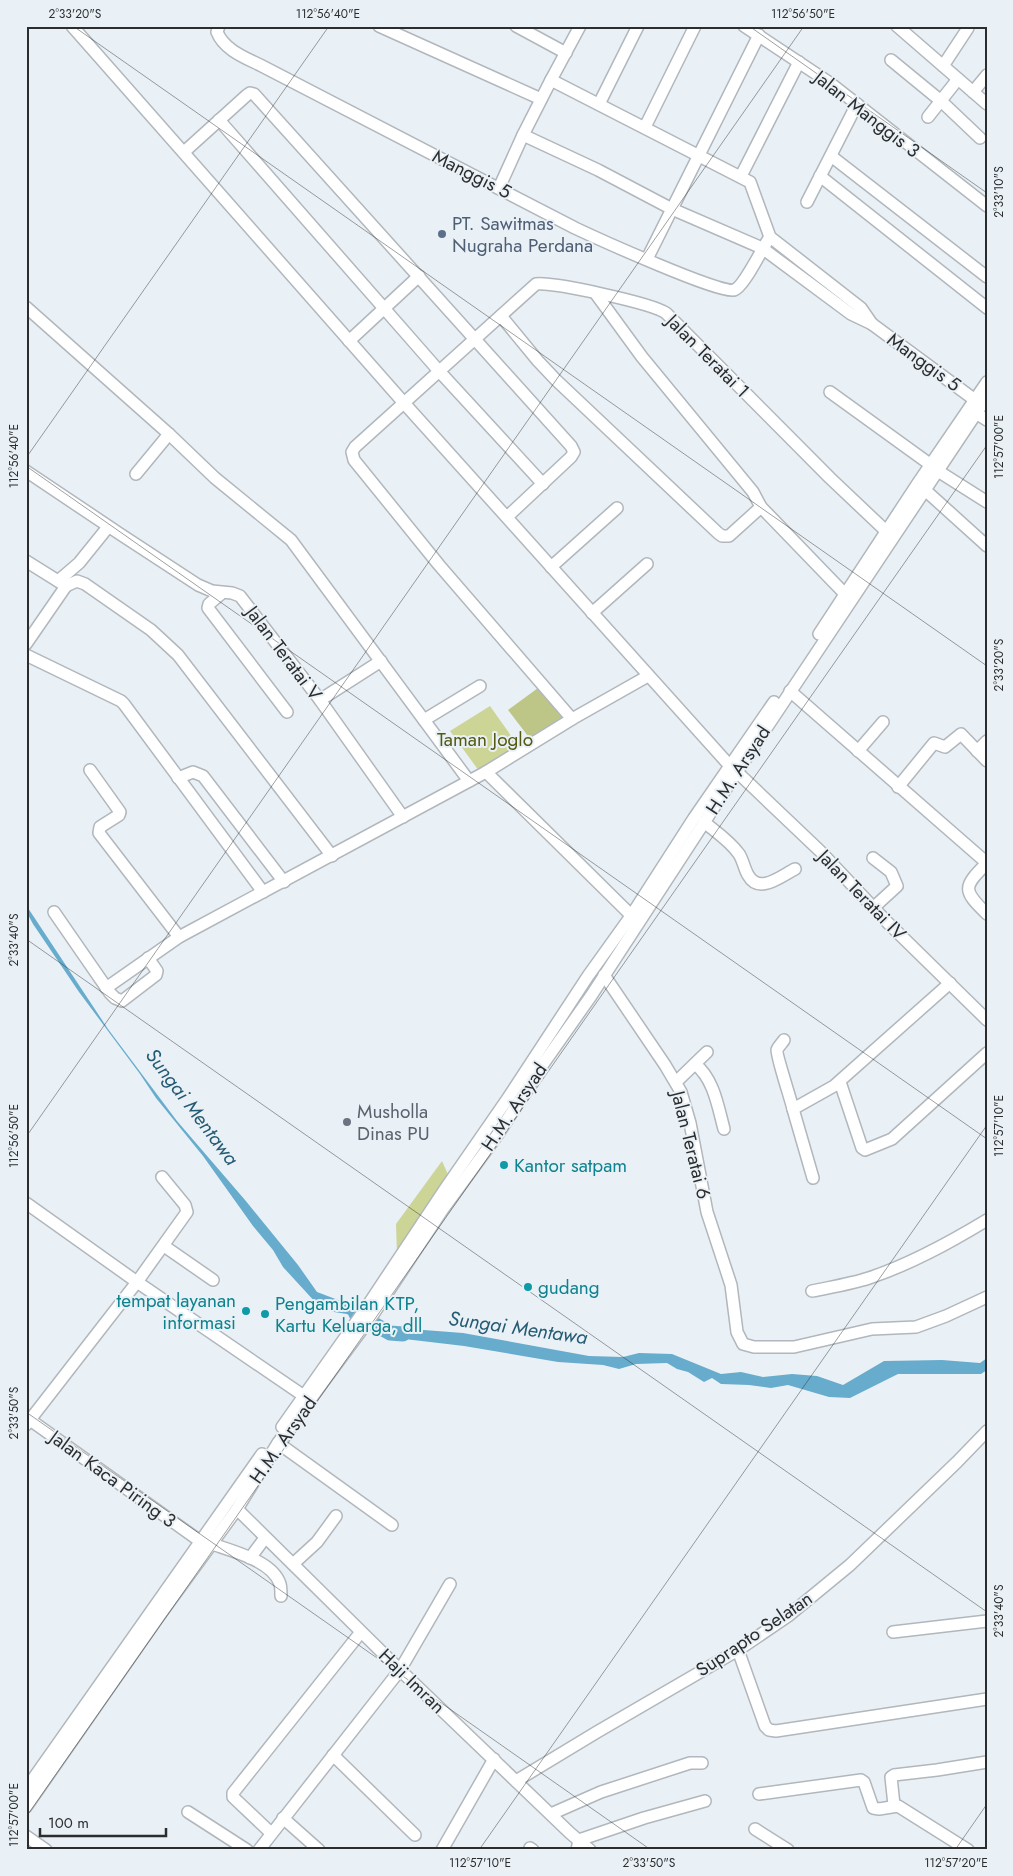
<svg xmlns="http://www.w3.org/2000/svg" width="1013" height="1876" viewBox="0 0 1013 1876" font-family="Jost,sans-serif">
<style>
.green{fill:#ccd496}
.forest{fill:#bec687}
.water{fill:#67accd}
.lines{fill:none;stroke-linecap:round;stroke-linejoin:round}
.river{stroke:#67accd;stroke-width:15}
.minor-casing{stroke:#b1b7bc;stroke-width:14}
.minor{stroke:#fff;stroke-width:11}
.ticks{fill:none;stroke:#2b2d2f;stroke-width:1;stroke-opacity:0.45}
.service-dot{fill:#5c6f8a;stroke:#eaf1f6;stroke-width:2}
.worship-dot{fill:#6b7280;stroke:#eaf1f6;stroke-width:2}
.culture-dot{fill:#0f9aa8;stroke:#eaf1f6;stroke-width:2}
.labels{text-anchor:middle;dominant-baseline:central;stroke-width:4;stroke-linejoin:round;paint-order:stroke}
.street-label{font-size:19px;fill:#2b2d2f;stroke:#eaf1f6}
.service-label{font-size:19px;fill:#4e5e75;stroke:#eaf1f6;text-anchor:start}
.park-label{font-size:19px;fill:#535910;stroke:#eaf1f6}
.worship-label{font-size:19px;fill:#5b616d;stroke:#eaf1f6;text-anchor:start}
.culture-label{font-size:19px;fill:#0d838f;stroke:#eaf1f6;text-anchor:start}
.water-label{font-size:20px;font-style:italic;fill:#245b73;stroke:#eaf1f6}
.neatline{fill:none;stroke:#2b2d2f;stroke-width:2}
.ticks-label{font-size:12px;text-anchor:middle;fill:#2b2d2f}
</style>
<rect width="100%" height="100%" fill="#eaf1f6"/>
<g class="green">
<polygon points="490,706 519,747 479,771 450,731"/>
<polygon points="442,1161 450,1179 397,1256 396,1224"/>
</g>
<polygon class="forest" points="538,688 564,720 531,740 508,710"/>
<g class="water">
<polygon points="26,905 108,1029 177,1121 245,1200 298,1265 317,1292 362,1309 354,1319 347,1314 334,1312 317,1304 283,1267 273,1250 253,1226 203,1156 156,1098 140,1074 79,992 33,924 26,911"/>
<polygon points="385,1327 463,1333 589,1356 623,1357 639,1353 672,1354 721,1374 741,1372 763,1377 792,1374 817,1376 843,1385 884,1361 942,1360 980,1363 987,1358 987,1370 981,1374 898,1374 850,1398 829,1397 788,1385 771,1388 749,1385 721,1384 712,1378 704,1382 688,1372 677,1369 667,1363 636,1364 619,1369 603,1365 558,1362 464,1346 379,1336"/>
</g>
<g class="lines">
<polyline class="river" points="356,1314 390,1333 403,1334"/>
<defs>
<g id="minor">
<polyline points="72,26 404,403 730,766"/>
<path d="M 219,26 L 217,32 C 224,50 246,58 262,66 L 575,228 C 594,237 722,295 734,290 C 744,287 762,248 770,237"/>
<polyline points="379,26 541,99"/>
<polyline points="516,26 566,53"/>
<polyline points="580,26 551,80 750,182 770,237 861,308 872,324"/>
<polyline points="744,26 830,83 987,206"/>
<polyline points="897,26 987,104"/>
<polyline points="891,60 941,101 980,138"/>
<polyline points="943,66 968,28"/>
<polyline points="973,92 987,75"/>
<polyline points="599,104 638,26"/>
<polyline points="928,117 958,79"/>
<polyline points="219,120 439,371 543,484"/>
<polyline points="645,127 695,26"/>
<polyline points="523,135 598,170 672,209 762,248 851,314 872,324 975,400"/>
<polyline points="184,152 247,95 250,93 254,94 571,446 574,452 571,457 507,517"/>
<polyline points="831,156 987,277"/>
<polyline points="741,176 799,62"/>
<polyline points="820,176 987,308"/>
<polyline points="499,188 523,135 551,80"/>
<polyline points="807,202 857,104"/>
<polyline points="647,259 759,35"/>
<polyline points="596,294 642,357 753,492 761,507 845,594"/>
<polyline points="26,307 169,434 215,478 291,540 469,781"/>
<polyline points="501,316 538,361 556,380 718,533 722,536 729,536 761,507"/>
<polyline points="349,341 419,276"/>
<polyline points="830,392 931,465"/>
<polyline points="976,413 987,420"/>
<polyline points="26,471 120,534 198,585 212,591 232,593 240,596 320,700 403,817"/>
<polyline points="938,471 987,502"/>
<polyline points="136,474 169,434"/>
<polyline points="925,490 987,546"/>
<polyline points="26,561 66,586 77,581 85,584 151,630 178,655 332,856"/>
<polyline points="551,567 617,508"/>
<polyline points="58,581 79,563 108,527"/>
<polyline points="222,593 209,604 208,608 287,712"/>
<polyline points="592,613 647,564"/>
<polyline points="819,634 918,483 987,382"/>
<polyline points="26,644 66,586"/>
<polyline points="26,655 121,701 124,704 263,892"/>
<polyline points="790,691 987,863"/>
<polyline points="320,700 381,661"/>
<path d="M 572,719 L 439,565 L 354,460 L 352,452 L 355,447 L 536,284 C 554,282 651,303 666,313 L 830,478 L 887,532"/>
<polyline points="424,720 480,686"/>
<polyline points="858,751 883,722"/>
<polyline points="977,751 987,741"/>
<polyline points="90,770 120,812 119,815 100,827 99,833 179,937"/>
<polyline points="486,772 572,719 648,676"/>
<polyline points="737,772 820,851 887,922 987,1020"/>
<polyline points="178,778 193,772 203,776 284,882"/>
<polyline points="898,787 934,743 945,747 961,734 987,761"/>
<path d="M 704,822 C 716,832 730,841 739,854 C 743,860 744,868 748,875 C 759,895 781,876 795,869"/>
<polyline points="873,858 891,872 897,886 873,908"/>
<path d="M 987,863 C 963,887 962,890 987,914"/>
<polyline points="54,912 110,993 115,998 122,1001 156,975 157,971 148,958"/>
<polyline points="604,975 665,1065 681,1092 690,1123 707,1212 731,1285 737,1332 743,1344 754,1347 794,1347 872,1329 916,1327 946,1316 987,1297"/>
<polyline points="106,988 179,937 486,772 637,921"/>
<path d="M 784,1040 C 782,1043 778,1047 777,1050 C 776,1055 791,1100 793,1109"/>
<path d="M 695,1064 C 714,1079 718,1107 724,1129"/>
<polyline points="676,1082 707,1052"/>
<polyline points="840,1082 862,1148 865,1150 892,1139 987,1053"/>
<polyline points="813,1178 793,1109 834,1086 950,983"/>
<polyline points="26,1203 137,1282 304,1396"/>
<polyline points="164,1246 213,1280"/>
<path d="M 812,1291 C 831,1287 851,1284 869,1278 C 911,1264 949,1243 987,1220"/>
<polyline points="26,1417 200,1541"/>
<polyline points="26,1425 137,1282 187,1212 185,1205 162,1177"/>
<polyline points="282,1427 366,1308 445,1189 506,1101 588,976 631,916 694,818 774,702"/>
<polyline points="278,1443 392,1525"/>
<polyline points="237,1509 400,1670 570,1833 590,1850"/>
<path d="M 212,1544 C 232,1551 273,1561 280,1584 C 281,1587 281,1592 281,1596"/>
<polyline points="250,1558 265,1538"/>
<polyline points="293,1564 317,1542 336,1516"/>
<polyline points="893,1632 987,1621"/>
<polyline points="738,1650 765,1726 769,1730 776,1731 987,1699"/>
<polyline points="333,1755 415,1835"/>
<polyline points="516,1781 597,1732 738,1650 788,1616 850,1565 957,1462 987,1431"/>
<polyline points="26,1789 262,1454"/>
<polyline points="759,1794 861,1780 864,1782 873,1808 879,1809 898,1806 968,1850"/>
<polyline points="894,1805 891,1777 894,1775 937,1770 987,1762"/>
<polyline points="26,1807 159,1616 237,1509 278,1443 374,1313 443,1209 498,1134 541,1067 591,996 737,772 987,397"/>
<polyline points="188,1812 247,1850"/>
<polyline points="551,1814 601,1792 690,1763 702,1763"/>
<polyline points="283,1818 319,1850"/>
<polyline points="755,1829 788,1850"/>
<polyline points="271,1833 233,1797 233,1793 361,1632"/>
<polyline points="26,1836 46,1850"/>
<polyline points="530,1848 533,1850"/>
<polyline points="259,1850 400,1670 450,1584"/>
<polyline points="442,1850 494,1759"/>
<polyline points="577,1850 579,1840 644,1818 705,1801"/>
</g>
</defs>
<use href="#minor" class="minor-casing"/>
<use href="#minor" class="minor"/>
</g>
<path class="ticks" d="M 73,26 L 987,666M 749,26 L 987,193M 26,458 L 329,26M 26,466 L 987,1139M 26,939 L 987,1612M 26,1137 L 804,26M 26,1412 L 651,1850M 26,1817 L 987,445M 479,1850 L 987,1125M 955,1850 L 987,1804"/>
<circle class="service-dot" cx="442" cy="234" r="5"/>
<circle class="worship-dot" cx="347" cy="1122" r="5"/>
<g class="culture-dot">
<circle cx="504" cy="1165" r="5"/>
<circle cx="528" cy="1287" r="5"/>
<circle cx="246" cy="1311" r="5"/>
<circle cx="265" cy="1314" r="5"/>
</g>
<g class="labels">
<g class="street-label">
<text transform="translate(867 114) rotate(38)">Jalan Manggis 3</text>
<text transform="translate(472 174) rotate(27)">Manggis 5</text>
<text transform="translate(708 356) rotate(45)">Jalan Teratai 1</text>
<text transform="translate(924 362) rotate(36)">Manggis 5</text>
<text transform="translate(284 653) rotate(53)">Jalan Teratai V</text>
<text transform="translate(738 770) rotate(-57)">H.M. Arsyad</text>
<text transform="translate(862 895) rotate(46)">Jalan Teratai IV</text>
<text transform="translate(514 1107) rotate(-56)">H.M. Arsyad</text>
<text transform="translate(691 1145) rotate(76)">Jalan Teratai 6</text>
<text transform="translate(283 1440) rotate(-55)">H.M. Arsyad</text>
<text transform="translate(113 1479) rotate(36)">Jalan Kaca Piring 3</text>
<text transform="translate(754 1634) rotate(-34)">Suprapto Selatan</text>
<text transform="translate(412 1681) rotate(44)">Haji Imran</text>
</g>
<g class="service-label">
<text x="452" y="223">PT. Sawitmas<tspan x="452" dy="22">Nugraha Perdana</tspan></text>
</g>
<g class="park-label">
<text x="485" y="739">Taman Joglo</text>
</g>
<g class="worship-label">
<text x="357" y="1111">Musholla<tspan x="357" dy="22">Dinas PU</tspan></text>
</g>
<g class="culture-label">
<text x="514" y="1165">Kantor satpam</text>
<text x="538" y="1287">gudang</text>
<text x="236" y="1300" text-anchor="end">tempat layanan<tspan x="236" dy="22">informasi</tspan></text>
<text x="275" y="1303">Pengambilan KTP,<tspan x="275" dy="22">Kartu Keluarga, dll</tspan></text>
</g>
<g class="water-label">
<text transform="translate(192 1107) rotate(53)">Sungai Mentawa</text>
<text transform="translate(518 1328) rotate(8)">Sungai Mentawa</text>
</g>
</g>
<rect width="1013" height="1876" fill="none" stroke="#eaf1f6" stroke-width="55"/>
<path d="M40 1828v8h126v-8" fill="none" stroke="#2b2d2f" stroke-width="2.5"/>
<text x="48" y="1828" font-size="15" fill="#2b2d2f" stroke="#eaf1f6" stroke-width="4" paint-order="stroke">100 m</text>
<rect x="28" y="28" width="958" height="1820" class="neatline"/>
<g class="ticks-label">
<text x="75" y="18">2°33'20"S</text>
<text x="328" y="18">112°56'40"E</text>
<text x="803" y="18">112°56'50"E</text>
<text transform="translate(999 192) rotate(-90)" y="4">2°33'10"S</text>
<text transform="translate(999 447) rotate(-90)" y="4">112°57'00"E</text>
<text transform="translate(14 456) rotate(-90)" y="4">112°56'40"E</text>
<text transform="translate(999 665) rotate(-90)" y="4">2°33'20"S</text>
<text transform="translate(14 940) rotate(-90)" y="4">2°33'40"S</text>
<text transform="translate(999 1126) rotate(-90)" y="4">112°57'10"E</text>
<text transform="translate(14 1136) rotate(-90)" y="4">112°56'50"E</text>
<text transform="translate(14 1413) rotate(-90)" y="4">2°33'50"S</text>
<text transform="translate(999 1611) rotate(-90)" y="4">2°33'40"S</text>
<text transform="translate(14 1815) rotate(-90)" y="4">112°57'00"E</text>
<text x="480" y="1867">112°57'10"E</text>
<text x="649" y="1867">2°33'50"S</text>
<text x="956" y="1867">112°57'20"E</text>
</g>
</svg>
